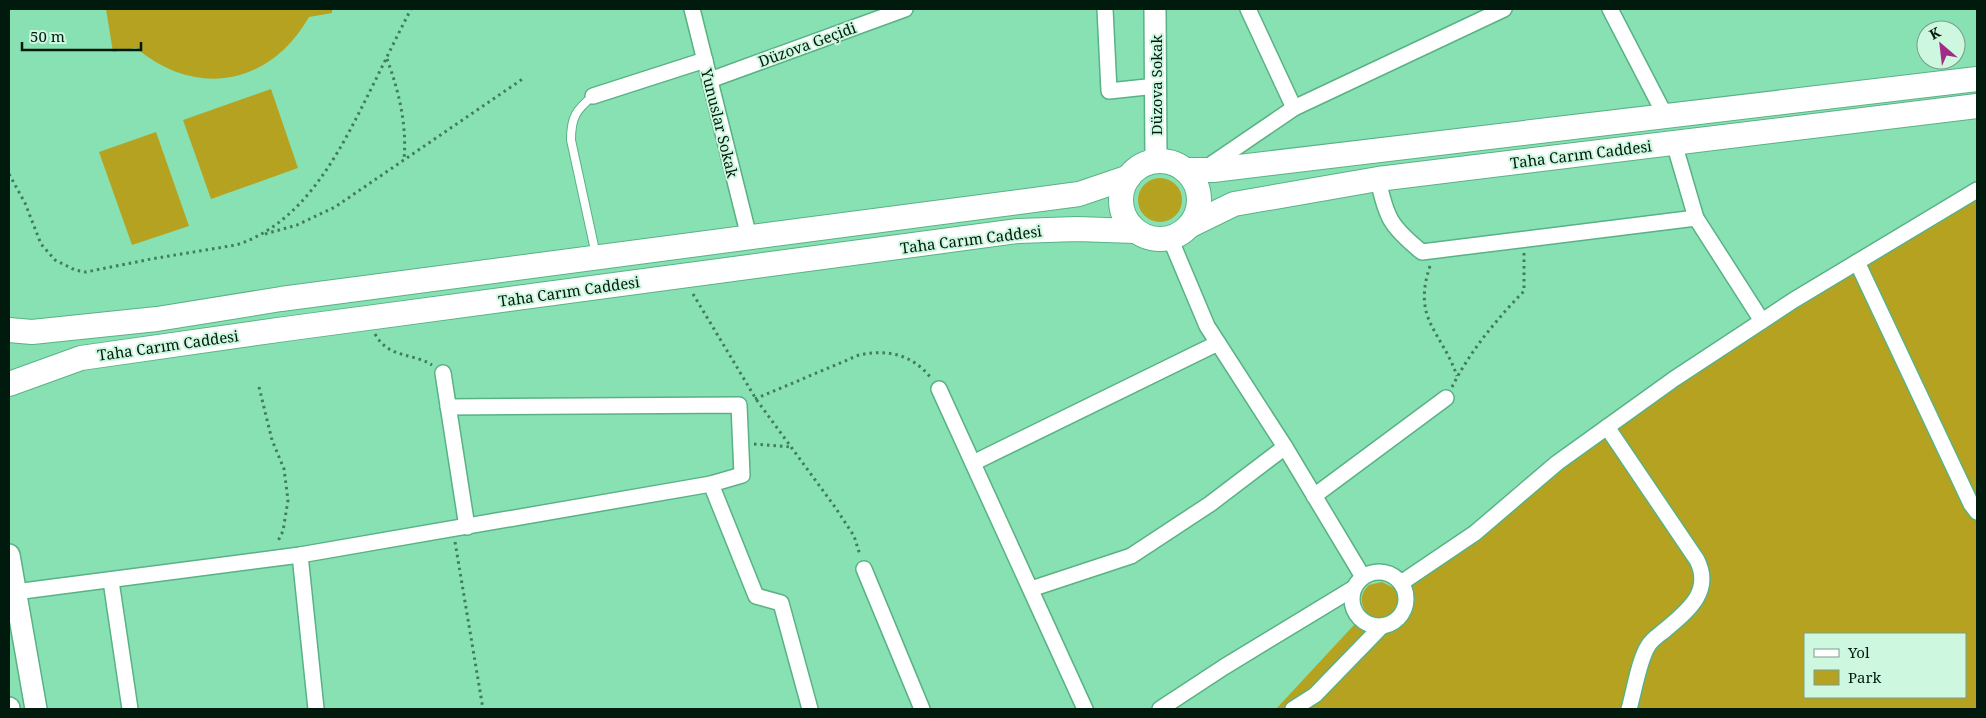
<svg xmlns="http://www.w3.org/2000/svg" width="1986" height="718" viewBox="0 0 1986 718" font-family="'Noto Serif',serif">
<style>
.green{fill:#b5a221;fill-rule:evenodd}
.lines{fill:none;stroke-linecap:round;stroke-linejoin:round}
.lane-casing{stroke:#59b285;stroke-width:10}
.street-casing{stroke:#59b285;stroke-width:18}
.secondary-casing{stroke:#59b285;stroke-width:24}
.primary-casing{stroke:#59b285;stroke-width:26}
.path{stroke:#427b5e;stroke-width:3;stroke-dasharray:2.5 4;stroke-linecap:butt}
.lane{stroke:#fff;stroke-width:8}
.street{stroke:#fff;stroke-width:15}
.secondary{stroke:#fff;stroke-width:21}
.primary{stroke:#fff;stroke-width:24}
.labels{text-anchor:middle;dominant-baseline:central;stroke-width:4;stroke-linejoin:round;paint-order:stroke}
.street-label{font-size:15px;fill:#001b0e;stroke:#cdf7df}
</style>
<rect width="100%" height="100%" fill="#88e1b2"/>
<g class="green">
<path d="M 106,9 L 332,9 L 332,13 L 309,17 C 270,85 197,99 136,48 L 113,52 Z"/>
<polygon points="271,89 298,168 211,199 183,120"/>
<polygon points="156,132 189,226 132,245 99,152"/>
<circle cx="1160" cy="200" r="22"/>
<path d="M 1977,191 L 1977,709 L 1276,709 L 1366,612 C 1360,603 1360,593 1369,585 L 1382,582 L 1394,588 L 1632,412 ZM 1805,634 L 1965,634 L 1965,697 L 1805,697 Z"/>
</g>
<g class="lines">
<defs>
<path id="lane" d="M 593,96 C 576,110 571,117 571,140 L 596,255"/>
<g id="street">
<polyline points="692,9 749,237"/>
<polyline points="1105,9 1109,91 1156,86"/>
<polyline points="1248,9 1294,108"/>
<polyline points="1610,9 1666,117"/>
<polyline points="710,80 905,9"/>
<polyline points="593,96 705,60"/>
<polyline points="1674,143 1696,218 1762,321"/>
<polyline points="1206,168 1294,108 1504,9"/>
<path d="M 1378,179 C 1386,218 1391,227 1422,252 L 1696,218"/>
<polyline points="1170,238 1207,326 1285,447 1363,577"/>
<polyline points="1857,262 1971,504 1977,512"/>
<polyline points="443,373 467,527"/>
<polyline points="939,389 1085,709"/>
<path d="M 1607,427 L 1697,560 C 1713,592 1687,611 1665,630 C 1659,635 1652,639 1648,646 C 1639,660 1634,692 1629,709"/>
<polyline points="973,463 1218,343"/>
<polyline points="711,484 756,596 781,603 810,709"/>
<polyline points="1314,496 1446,398"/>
<polyline points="300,555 316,709"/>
<polyline points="864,569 922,709"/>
<circle cx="1379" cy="599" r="27"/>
<polyline points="111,581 130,709"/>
<polyline points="1401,583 1475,533 1557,463 1674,379 1794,300 1977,190"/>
<polyline points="1031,589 1131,556 1210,504 1285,447"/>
<polyline points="15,592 300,555 711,484 742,475 739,405 448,407"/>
<polyline points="1160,709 1224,667 1354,588"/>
<polyline points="1293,709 1315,695 1382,626"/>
</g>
<g id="secondary">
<polyline points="1155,9 1156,161"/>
<polyline points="9,555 36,709"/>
<polyline points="9,708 9,709"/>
</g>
<g id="primary">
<circle cx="1160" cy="200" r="39"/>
<polyline points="1185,170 1213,170 1977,79"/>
<polyline points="1191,225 1234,204 1378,179 1977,106"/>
<polyline points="9,330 32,332 157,319 281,299 1079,194 1129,177"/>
<polyline points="9,384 81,358 285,329 1018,231 1077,229 1135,231"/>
</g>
</defs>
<use href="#lane" class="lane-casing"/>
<use href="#street" class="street-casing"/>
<use href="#secondary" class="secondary-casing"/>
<use href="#primary" class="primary-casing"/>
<g class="path">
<path d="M 387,59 C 399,92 407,124 404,160"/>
<path d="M 9,174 L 25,203 L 41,244 L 55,260 L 75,270 L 86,272 L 151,259 L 236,245 C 305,223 340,151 370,91 C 384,63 397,36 411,9"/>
<polyline points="265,234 297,225 335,207 524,78"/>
<path d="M 1430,266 C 1412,320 1441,330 1457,376"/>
<polyline points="693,294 756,399 835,507 854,536 860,555"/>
<path d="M 375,334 C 389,359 411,352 432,365"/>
<polyline points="259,387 272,440 284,469 288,500 283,531 277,543"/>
<path d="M 1452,387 C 1470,351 1497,319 1524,291 L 1524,252"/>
<path d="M 755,399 L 859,355 C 887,349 912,354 931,378"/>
<polyline points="754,444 791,447"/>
<polyline points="455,542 483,709"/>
</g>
<use href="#lane" class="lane"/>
<use href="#street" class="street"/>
<use href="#secondary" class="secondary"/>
<use href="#primary" class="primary"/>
</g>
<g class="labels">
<g class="street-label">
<text transform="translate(807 44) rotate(-20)">Düzova Geçidi</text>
<text transform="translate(1156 85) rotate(-90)">Düzova Sokak</text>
<text transform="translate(720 123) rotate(76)">Yunuslar Sokak</text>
<text transform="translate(1581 154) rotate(-7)">Taha Carım Caddesi</text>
<text transform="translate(971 239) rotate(-7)">Taha Carım Caddesi</text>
<text transform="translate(569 291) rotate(-8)">Taha Carım Caddesi</text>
<text transform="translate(168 345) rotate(-8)">Taha Carım Caddesi</text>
</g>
</g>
<rect width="1986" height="718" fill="none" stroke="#001b0e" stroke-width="20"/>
<rect x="1804" y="633" width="162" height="65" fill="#cdf7df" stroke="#7b9f8b"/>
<rect x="1814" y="649" width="25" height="8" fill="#ffffff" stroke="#7b9f8b"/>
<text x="1848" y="658" font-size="15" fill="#001b0e">Yol</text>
<rect x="1814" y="670" width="25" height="15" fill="#b5a221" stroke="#7b9f8b"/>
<text x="1848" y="683" font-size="15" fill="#001b0e">Park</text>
<g transform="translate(1941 45) rotate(332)"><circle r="24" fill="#cdf7df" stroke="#7b9f8b"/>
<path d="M0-4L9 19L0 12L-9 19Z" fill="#a22c85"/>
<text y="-8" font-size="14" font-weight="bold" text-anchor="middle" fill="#001b0e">K</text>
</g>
<path d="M22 42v8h119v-8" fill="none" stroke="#001b0e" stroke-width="2.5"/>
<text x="30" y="42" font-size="15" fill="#001b0e" stroke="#cdf7df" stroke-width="4" paint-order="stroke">50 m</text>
</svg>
